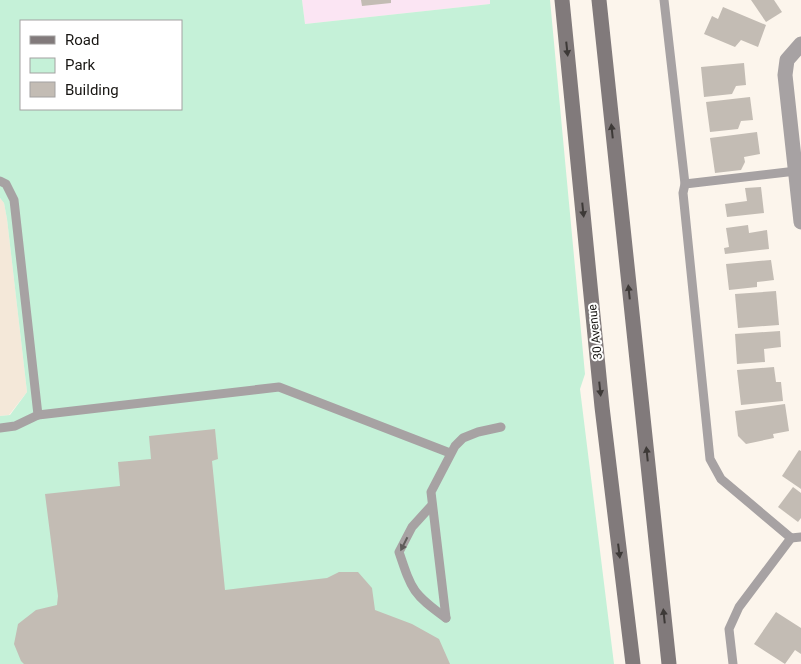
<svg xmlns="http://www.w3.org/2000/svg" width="801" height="664" viewBox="0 0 801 664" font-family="Roboto,sans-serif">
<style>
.commercial{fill:#fbe5f3}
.built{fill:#f4e8d9}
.green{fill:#c5f1d8;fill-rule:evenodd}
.building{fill:#c3bcb4}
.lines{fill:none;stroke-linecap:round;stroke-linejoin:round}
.lane{stroke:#a7a2a3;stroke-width:9}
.street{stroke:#a7a2a3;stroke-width:15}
.secondary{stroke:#817a7b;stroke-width:15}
.oneway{fill:#3d3937}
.oneway2{fill:#605c5b}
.labels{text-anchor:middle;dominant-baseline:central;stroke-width:4;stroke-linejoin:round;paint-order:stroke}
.street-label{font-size:12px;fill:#181613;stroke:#fff}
</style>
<rect width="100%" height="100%" fill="#fcf5ec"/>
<polygon class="commercial" points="302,0 490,0 490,4 305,24"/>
<polygon class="built" points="0,198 4,203 7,219 27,392 9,415 0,416"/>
<path class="green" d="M 0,0 L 302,0 L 305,24 L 490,4 L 490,0 L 550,0 L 585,374 L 580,389 L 614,664 L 0,664 L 0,416 L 10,415 L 27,392 L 7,219 L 4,203 L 0,198 ZM 21,21 L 181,21 L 181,109 L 21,109 Z"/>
<g class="building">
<polygon points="361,0 391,0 391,3 362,6"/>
<polygon points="751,0 774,0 782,12 766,22"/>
<polygon points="723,7 766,25 758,47 741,40 735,47 704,34 712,16 718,19"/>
<polygon points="744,63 746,85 736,86 732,94 704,97 701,67"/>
<polygon points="750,97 753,120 741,121 738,129 710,132 706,102"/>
<polygon points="757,132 760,154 744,157 745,162 741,170 715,173 710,138"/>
<polygon points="761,187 764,213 727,217 725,204 747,201 745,188"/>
<polygon points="748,225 749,233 767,230 769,249 725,254 724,248 729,247 726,228"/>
<polygon points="771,260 774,280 757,282 757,287 729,290 726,264"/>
<polygon points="776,291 779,325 738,328 735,294"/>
<polygon points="780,331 781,347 764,349 765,362 737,364 735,334"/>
<polygon points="774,367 776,382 781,382 783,401 741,405 737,370"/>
<polygon points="785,404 789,431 773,434 774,438 746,444 738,436 735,411"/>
<polygon points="215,429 218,459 212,461 225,590 327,578 339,572 358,572 372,588 375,610 412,624 439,639 450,664 24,664 21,661 14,644 18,624 36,610 57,605 58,596 45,494 120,486 118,462 151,459 149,436"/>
<polygon points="799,450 801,451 801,489 782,476"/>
<polygon points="793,487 801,493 801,518 798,522 778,507"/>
<polygon points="776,612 801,628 801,654 795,650 785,664 754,644"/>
</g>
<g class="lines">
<g class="lane">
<polyline points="664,0 685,184 683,193 710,459 721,479 791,538 801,537"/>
<polyline points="0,181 6,184 14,200 38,415 15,426 0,428"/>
<polyline points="685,184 796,171"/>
<polyline points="38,415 279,387 450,453"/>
<path d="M 432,505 L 412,527 L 399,552 C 412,591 413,594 446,618"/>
<polyline points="446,618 431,492 455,446 463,438 478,432 501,427"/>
<polyline points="733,664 729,629 739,607 791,538"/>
</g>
<polyline class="street" points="801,44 787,60 785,75 801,222"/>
<g class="secondary">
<polyline points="562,0 602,407 633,664"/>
<polyline points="599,0 669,664"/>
</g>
</g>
<defs><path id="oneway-solid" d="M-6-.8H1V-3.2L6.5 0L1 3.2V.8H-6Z" transform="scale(1.25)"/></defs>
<g class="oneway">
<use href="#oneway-solid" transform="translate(567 49) rotate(84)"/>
<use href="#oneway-solid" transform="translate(612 131) rotate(-96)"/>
<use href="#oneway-solid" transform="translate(583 210) rotate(84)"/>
<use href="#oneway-solid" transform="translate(629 292) rotate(-96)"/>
<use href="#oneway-solid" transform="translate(600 389) rotate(84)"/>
<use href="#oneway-solid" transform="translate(647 454) rotate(-96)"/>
<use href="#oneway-solid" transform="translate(619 551) rotate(83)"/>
<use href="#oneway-solid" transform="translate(664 616) rotate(-96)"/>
</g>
<use class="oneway2" href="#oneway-solid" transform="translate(404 544) rotate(117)"/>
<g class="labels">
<g class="street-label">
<text transform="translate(595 332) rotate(-96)">30 Avenue</text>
</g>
</g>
<rect x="20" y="20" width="162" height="90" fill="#ffffff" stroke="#a3a2a1"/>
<rect x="30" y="36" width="25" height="8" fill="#817a7b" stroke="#a3a2a1"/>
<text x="65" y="45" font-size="15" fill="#181613">Road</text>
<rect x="30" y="58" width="25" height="15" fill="#c5f1d8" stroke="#a3a2a1"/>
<text x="65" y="70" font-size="15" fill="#181613">Park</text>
<rect x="30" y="82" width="25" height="15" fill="#c3bcb4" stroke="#a3a2a1"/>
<text x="65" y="95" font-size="15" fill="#181613">Building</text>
</svg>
